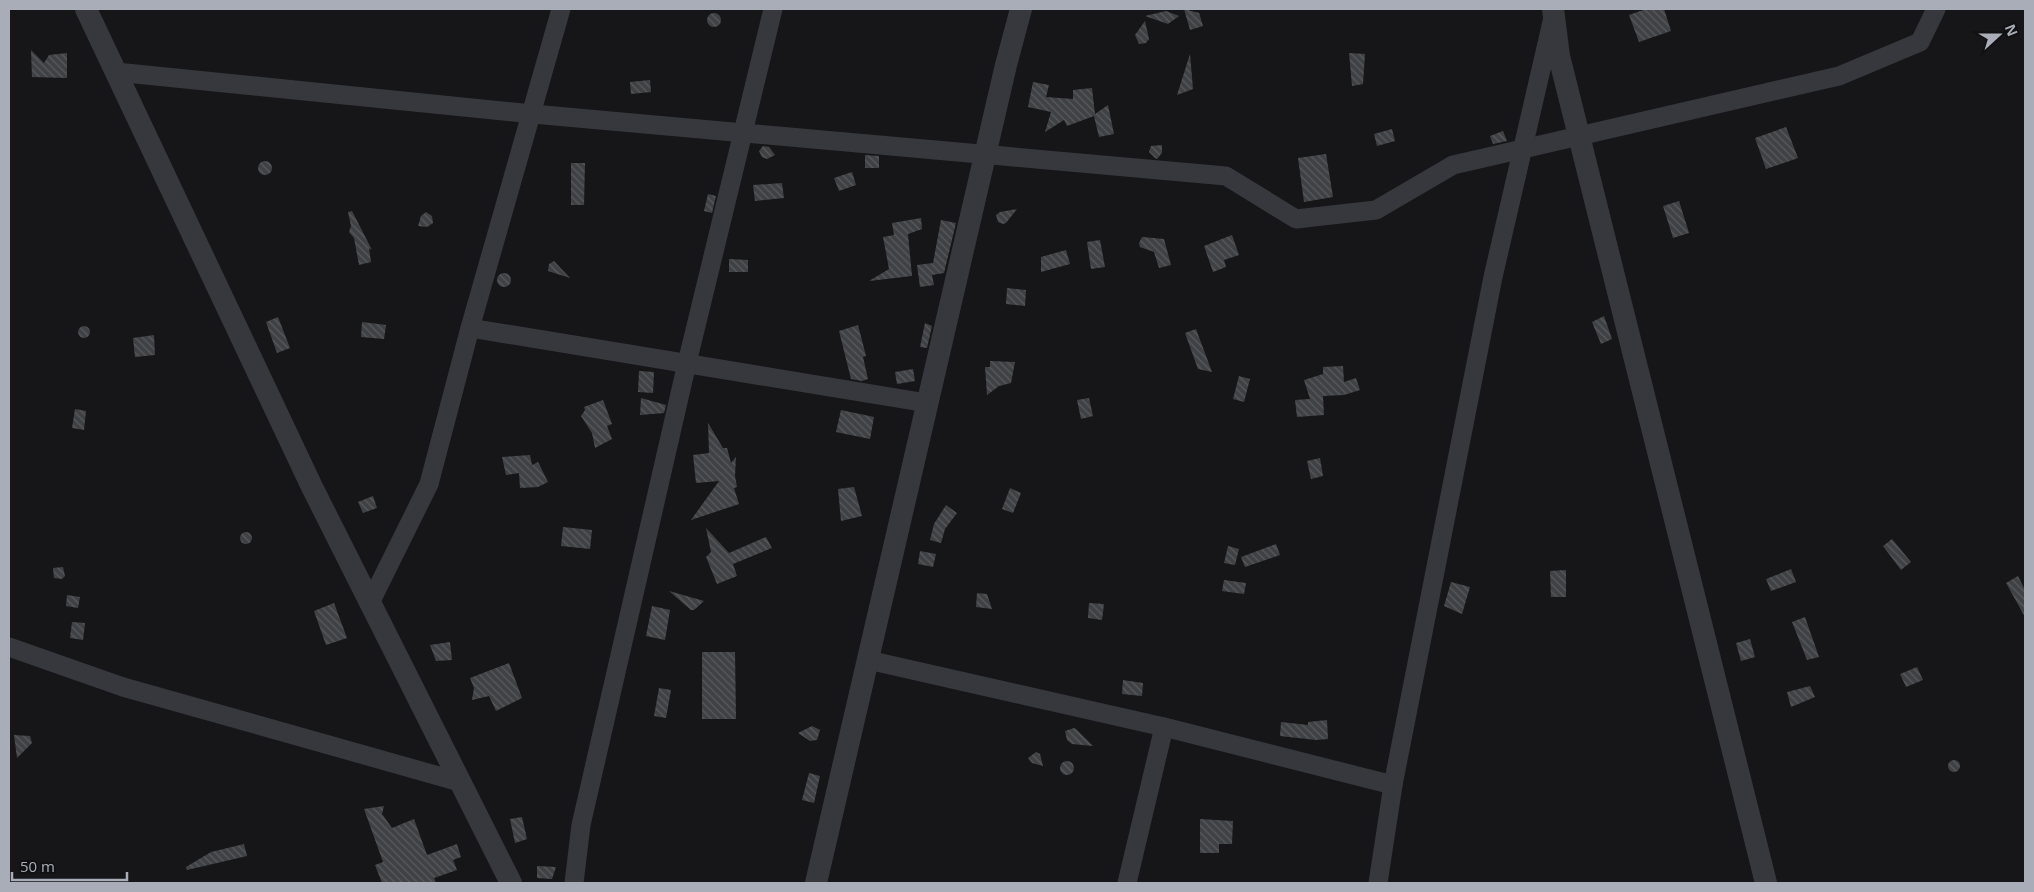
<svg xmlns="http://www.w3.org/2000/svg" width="2034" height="892" viewBox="0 0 2034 892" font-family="'Open Sans',sans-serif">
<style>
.building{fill:url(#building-back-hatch)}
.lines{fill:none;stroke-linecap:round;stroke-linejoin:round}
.minor{stroke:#37383d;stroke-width:19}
.tertiary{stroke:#37383d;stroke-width:22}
</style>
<defs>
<pattern id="building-back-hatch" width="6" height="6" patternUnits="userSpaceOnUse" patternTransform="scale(1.25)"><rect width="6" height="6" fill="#404145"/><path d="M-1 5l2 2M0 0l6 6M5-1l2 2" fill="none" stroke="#595a5e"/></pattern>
</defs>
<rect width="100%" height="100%" fill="#161618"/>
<g class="building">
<polygon points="1184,9 1199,13 1203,26 1190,30"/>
<polygon points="1646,9 1664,9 1671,31 1639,42 1629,15"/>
<polygon points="1166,11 1179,16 1168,24 1145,16"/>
<circle cx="714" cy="20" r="7"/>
<polygon points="1145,21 1149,39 1146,43 1139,44 1135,35"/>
<polygon points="31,50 44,63 49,55 67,53 67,78 32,77"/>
<polygon points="1349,53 1365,54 1363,84 1352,86"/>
<polygon points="1190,54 1193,89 1177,95"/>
<polygon points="650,80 651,92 631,94 630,82"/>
<polygon points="1033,82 1049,85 1046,97 1073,99 1073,90 1092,88 1095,114 1108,105 1114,134 1099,137 1094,116 1067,126 1064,120 1045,132 1051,112 1028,107"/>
<polygon points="1786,127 1798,158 1766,169 1755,138"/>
<polygon points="1392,129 1395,141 1377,146 1374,134"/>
<polygon points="1503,131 1507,141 1493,144 1490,136"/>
<polygon points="1162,145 1162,153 1157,159 1155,158 1149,152 1151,146"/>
<polygon points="763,146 769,147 775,155 767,159 762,157 759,151"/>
<polygon points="1326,154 1333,197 1304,202 1298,158"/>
<polygon points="865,155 879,156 879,168 865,168"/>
<circle cx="265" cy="168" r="7"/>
<polygon points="571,163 585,163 584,205 571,205"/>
<polygon points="852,172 856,185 839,191 834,178"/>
<polygon points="782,183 784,198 755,201 753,185"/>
<polygon points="708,194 716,196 712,213 704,211"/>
<polygon points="1679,201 1689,233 1673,238 1663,206"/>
<polygon points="1017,209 1006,223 1003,224 998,222 996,215 1000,212"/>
<polygon points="352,211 372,250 369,248 371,262 359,265 354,238 349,232 351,226 348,212"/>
<polygon points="426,212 432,216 433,223 427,227 418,226 421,216"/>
<polygon points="921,218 922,229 908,234 912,276 869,281 889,269 883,237 894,235 892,223"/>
<polygon points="941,220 956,223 944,273 932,275 934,285 920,287 917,265 933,263"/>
<polygon points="1232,235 1239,255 1224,260 1226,267 1213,272 1204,246"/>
<polygon points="1142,237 1164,239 1171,265 1159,268 1154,252 1140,247 1139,243"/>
<polygon points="1100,240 1105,267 1091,269 1087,242"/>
<polygon points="1066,250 1070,264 1041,272 1041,257"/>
<polygon points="729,259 748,260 748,272 729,272"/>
<polygon points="554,261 570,278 548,271 549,264"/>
<circle cx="504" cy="280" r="7"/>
<polygon points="1007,288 1026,290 1025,306 1006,304"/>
<polygon points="1604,316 1612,339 1601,344 1592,322"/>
<polygon points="278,317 290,348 277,353 266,322"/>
<polygon points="362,322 386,325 384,339 361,337"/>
<polygon points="925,323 932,326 927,348 920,347"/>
<polygon points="858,325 866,356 863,357 868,379 862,381 851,379 839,331"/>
<circle cx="84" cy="332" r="6"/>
<polygon points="1196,329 1212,372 1198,369 1185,333"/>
<polygon points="154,335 155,355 135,357 133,338"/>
<polygon points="990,361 1015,362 1011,383 999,386 987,395 985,367 990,367"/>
<polygon points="1343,366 1344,382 1356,378 1360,390 1344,395 1323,396 1324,415 1297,417 1295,400 1310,399 1304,380 1323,374 1323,367"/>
<polygon points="913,369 915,381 897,384 895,372"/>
<polygon points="639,371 654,372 653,393 638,392"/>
<polygon points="1239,376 1250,379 1244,402 1233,399"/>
<polygon points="641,398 666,405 664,413 640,415"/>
<polygon points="1089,398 1093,416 1081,419 1077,400"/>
<polygon points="603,400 612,424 607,426 612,439 595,448 592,433 581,416 585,410 584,407"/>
<polygon points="75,409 86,411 84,430 72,428"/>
<polygon points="841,410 874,417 870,439 836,432"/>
<polygon points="708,423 723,448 727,448 731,463 736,457 735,476 737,487 734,488 739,504 691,520 719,481 696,483 693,455 709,453"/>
<polygon points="530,455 532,465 538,462 548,482 538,487 520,488 519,473 506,475 502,457"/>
<polygon points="1320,458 1323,476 1311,479 1307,461"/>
<polygon points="854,487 862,516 841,521 838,489"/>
<polygon points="1010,488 1021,493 1013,513 1002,509"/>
<polygon points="373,496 377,508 363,513 358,502"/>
<polygon points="946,505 957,513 945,529 941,543 930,540 934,524"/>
<polygon points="563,527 592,530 590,549 561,546"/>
<polygon points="706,528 729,553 766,537 772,548 733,564 737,576 717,584 706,557 711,552"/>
<circle cx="246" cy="538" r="6"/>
<polygon points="1892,539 1911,562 1901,570 1883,546"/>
<polygon points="1276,544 1280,555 1245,567 1241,557"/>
<polygon points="1228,546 1239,549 1235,565 1224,563"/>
<polygon points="920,551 936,554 933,567 918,564"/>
<polygon points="63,567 65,576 62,579 54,578 53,568"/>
<polygon points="1791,569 1796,582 1771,591 1766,579"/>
<polygon points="1566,570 1566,597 1551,597 1550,571"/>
<polygon points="2018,576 2025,590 2025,617 2006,583"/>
<polygon points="1224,580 1246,583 1244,594 1222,591"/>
<polygon points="1451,582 1470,587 1462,614 1444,606"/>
<polygon points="669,591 704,601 694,610 691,610"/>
<polygon points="977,593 987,594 992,609 976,607"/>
<polygon points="67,595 80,597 78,608 66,606"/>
<polygon points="334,603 347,638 326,645 314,611"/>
<polygon points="1089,603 1104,604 1102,620 1088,618"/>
<polygon points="652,606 670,610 665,640 646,636"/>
<polygon points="1805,617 1819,657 1807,660 1792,622"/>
<polygon points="72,622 85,623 83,640 70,638"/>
<polygon points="1750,639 1755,657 1741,661 1736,643"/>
<polygon points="450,642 452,660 436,661 430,645"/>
<polygon points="702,652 735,652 736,719 702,719"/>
<polygon points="509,663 522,698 496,711 489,696 472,700 474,688 470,678"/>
<polygon points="1917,667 1923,680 1906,687 1900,674"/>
<polygon points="1123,680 1143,683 1142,696 1122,694"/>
<polygon points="1810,686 1815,697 1791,707 1787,692"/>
<polygon points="659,688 671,690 666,718 654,716"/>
<polygon points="1327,720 1328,739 1316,740 1280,736 1281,722 1308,725 1308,722"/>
<polygon points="812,726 820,730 817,740 810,741 798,733"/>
<polygon points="1074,728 1076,729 1093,746 1072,744 1067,740 1065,731"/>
<polygon points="14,735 30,736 32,743 17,758"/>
<polygon points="1036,752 1040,754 1043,766 1032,763 1028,758"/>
<circle cx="1954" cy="766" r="6"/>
<circle cx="1067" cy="768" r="7"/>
<polygon points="809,773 820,776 814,803 802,800"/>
<polygon points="384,806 382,814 392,828 414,819 427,855 457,844 461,857 453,860 457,870 434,878 436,883 382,883 375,865 383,862 364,809"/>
<polygon points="522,817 527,839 515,843 510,819"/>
<polygon points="1200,819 1233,821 1232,844 1219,844 1219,853 1200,853"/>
<polygon points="244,844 247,856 187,870 186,867 211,852"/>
<polygon points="537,866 556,867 552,879 537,878"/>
</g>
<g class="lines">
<g class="minor">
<polyline points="116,72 533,114 1226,176 1296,219 1376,210 1453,165 1839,76 1920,42 1936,9"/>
<polyline points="470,328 927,403"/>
<polyline points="370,603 429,484 470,328 561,9"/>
<polyline points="9,647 123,687 460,782"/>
<polyline points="868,660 1164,727 1393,785"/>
<polyline points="574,883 581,825 687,363 773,9"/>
<polyline points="1127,883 1164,727"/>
<polyline points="1378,883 1393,785 1493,277 1552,22"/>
</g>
<g class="tertiary">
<polyline points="86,9 312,487 511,883"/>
<polyline points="1553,9 1559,56 1766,883"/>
<polyline points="816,883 1006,65 1021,9"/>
</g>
</g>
<rect width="2034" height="892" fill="none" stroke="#a8adb8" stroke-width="20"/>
<g transform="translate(1999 35) rotate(69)" stroke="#111113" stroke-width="4" paint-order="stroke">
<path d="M0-4L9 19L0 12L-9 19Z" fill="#a8adb8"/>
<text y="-8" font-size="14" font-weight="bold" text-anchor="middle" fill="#a8adb8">N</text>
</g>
<path d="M12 872v8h115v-8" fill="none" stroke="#a8adb8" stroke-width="2.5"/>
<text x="20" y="872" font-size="15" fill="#a8adb8" stroke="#111113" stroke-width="4" paint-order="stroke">50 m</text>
</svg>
